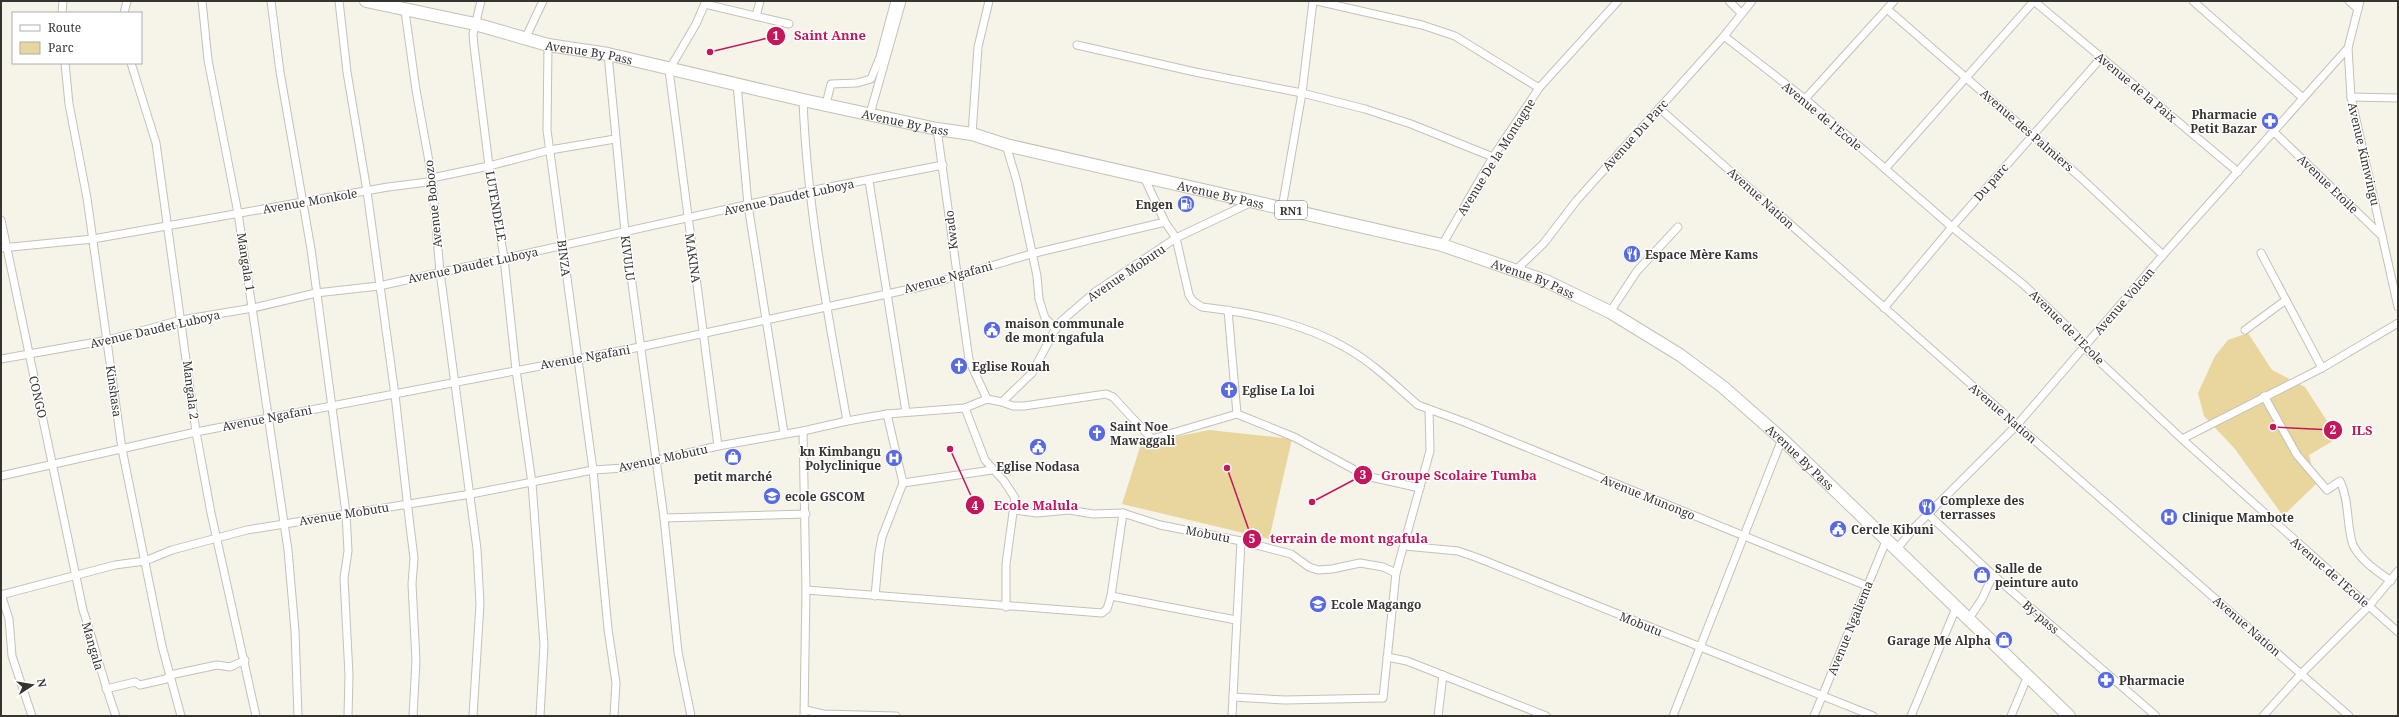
<svg xmlns="http://www.w3.org/2000/svg" width="2399" height="717" viewBox="0 0 2399 717" font-family="'Noto Serif',serif">
<style>
.green{fill:#e8d69c}
.lines{fill:none;stroke-linecap:round;stroke-linejoin:round}
.minor-casing{stroke:#c4c1b7;stroke-width:9}
.trunk-casing{stroke:#c4c1b7;stroke-width:14}
.minor{stroke:#fff;stroke-width:7}
.trunk{stroke:#fff;stroke-width:12}
.labels{text-anchor:middle;dominant-baseline:central;stroke-width:3;stroke-linejoin:round;paint-order:stroke}
.shield{fill:#fff;stroke:#72716f;stroke-width:1}
.shield-label{font-size:11px;font-weight:bold;fill:#363431}
.street-label{font-size:12px;fill:#363431;stroke:#fff}
.poi-label{font-size:12px;font-weight:bold;fill:#363431;stroke:#fff;text-anchor:start}
.leader{fill:none;stroke:#c2185b;stroke-width:1.5}
.callout-dot{fill:#c2185b;stroke:#fff;stroke-width:1.5}
.mark-label{font-size:12px;text-anchor:middle;font-weight:bold;fill:#fff}
.callout-label{font-size:13px;text-anchor:middle;font-weight:bold;fill:#c2185b;stroke:#fff;stroke-width:3;stroke-linejoin:round;paint-order:stroke}
</style>
<rect width="100%" height="100%" fill="#f6f3e9"/>
<g class="green">
<polygon points="2248,333 2272,370 2305,387 2338,438 2309,455 2316,484 2283,516 2235,449 2204,416 2198,393 2215,356 2228,340"/>
<polygon points="1209,430 1292,439 1269,539 1122,504 1141,444"/>
</g>
<g class="lines">
<defs>
<g id="minor">
<polyline points="202,1 208,60 238,213 288,550 295,631 298,716"/>
<polyline points="271,1 280,72 311,249 346,513 348,551 344,578 349,675 348,716"/>
<polyline points="339,1 347,72 367,191 395,395 410,526 414,558 412,584 416,661 413,716"/>
<polyline points="481,1 473,34 474,46 489,166 504,258 516,370 532,483 544,645 540,716"/>
<polyline points="706,1 696,24 669,70 718,446"/>
<polyline points="1317,1 1422,25 1455,36 1539,88"/>
<polyline points="1729,1 1741,13"/>
<polyline points="2034,1 2238,172"/>
<polyline points="2193,1 2303,98"/>
<polyline points="2349,1 2358,9"/>
<polyline points="2360,1 2348,48 2351,97 2398,307"/>
<polyline points="705,4 789,24"/>
<polyline points="1887,9 2080,177 2163,255"/>
<polyline points="405,11 416,90 432,178 440,272 477,549 480,604 473,716"/>
<polyline points="62,13 63,1"/>
<polyline points="124,13 127,1"/>
<polyline points="756,16 760,1"/>
<polyline points="1724,36 1805,99 1952,227 2024,285 2076,335 2084,347 2182,439 2398,632"/>
<polyline points="526,37 543,1"/>
<polyline points="548,45 547,130 593,470 608,629 616,683 614,716"/>
<polyline points="1077,45 1195,72 1302,93 1365,109 1411,124 1493,157"/>
<polyline points="608,54 625,232 664,518 678,652 691,716"/>
<polyline points="65,63 69,104 87,198 122,449 162,646 181,716"/>
<polyline points="131,63 156,143 196,432 211,513 256,716"/>
<polyline points="737,84 748,205 784,433"/>
<polyline points="2351,97 2398,98"/>
<polyline points="1805,99 1894,1"/>
<path d="M 803,100 C 807,208 828,314 847,421"/>
<polyline points="826,104 831,84 857,83 871,79 880,57 895,1"/>
<polyline points="1659,108 2017,425 2349,716"/>
<polyline points="870,114 902,1"/>
<polyline points="937,129 969,360 987,399"/>
<polyline points="2274,132 2382,236"/>
<polyline points="972,134 978,47 989,1"/>
<polyline points="1006,145 1017,182 1037,276 1039,299 1045,318 1056,329"/>
<polyline points="1885,169 2034,1"/>
<path d="M 1144,177 L 1165,222 L 1176,238 L 1189,295 L 1193,301 L 1202,307 C 1253,313 1304,323 1348,349 C 1374,364 1396,386 1418,405 L 1467,423 L 1867,586"/>
<polyline points="869,181 906,412"/>
<polyline points="1282,208 1302,93 1313,1"/>
<path d="M 1,220 L 83,610 C 95,646 103,681 116,716"/>
<polyline points="1442,245 1493,157 1539,88 1618,1"/>
<polyline points="1,248 93,239 388,187 428,182 432,178 489,166 550,150 615,139"/>
<polyline points="2261,253 2322,368"/>
<polyline points="1517,269 1544,243 1577,200 1724,36 1752,1"/>
<polyline points="1884,308 1952,227 2101,58"/>
<polyline points="1228,310 1237,414"/>
<polyline points="1610,312 1637,271 1678,227"/>
<polyline points="2245,330 2286,300"/>
<polyline points="1,359 108,340 181,320 253,308 316,293 379,286 809,191 943,165"/>
<path d="M 2264,396 L 2297,455 L 2327,490 L 2340,481 C 2350,502 2346,525 2353,545 C 2360,560 2378,572 2391,581"/>
<polyline points="1002,402 1013,406 1024,406 1106,394 1113,397 1152,439 1237,414 1294,437 1366,476 1420,488"/>
<polyline points="965,408 985,460 1004,481 1015,498 1006,564 1006,607"/>
<polyline points="803,431 806,590 804,716"/>
<polyline points="2182,439 2322,368 2398,323"/>
<polyline points="1,476 196,432 640,347 924,286 1031,254 1165,222"/>
<polyline points="903,483 992,470"/>
<polyline points="1014,510 1037,513 1069,510 1093,514 1123,513 1160,525 1241,541 1291,554 1309,567 1318,570 1332,569 1360,563 1383,567 1396,573"/>
<polyline points="1928,514 1993,575 2156,716"/>
<polyline points="664,518 806,514"/>
<polyline points="1405,546 1458,551 1478,558 1873,716"/>
<polyline points="1896,550 1914,528 2017,425 2163,255 2348,48"/>
<polyline points="806,590 1102,613 1107,609 1111,596 1123,513"/>
<polyline points="1,594 9,619 12,656 32,716"/>
<polyline points="1,595 115,565 145,561 172,550 247,530 471,494 593,470 624,468 718,446 803,431 847,421 887,414 965,408 987,399 1002,402 1032,373 1058,324 1095,292 1176,238 1252,202"/>
<polyline points="875,596 879,553 882,537 903,483 887,414"/>
<polyline points="1111,596 1236,620"/>
<polyline points="1968,620 1982,599 1993,575"/>
<polyline points="1387,657 1407,661 1546,716"/>
<polyline points="106,689 135,682 140,685 166,679 170,675 217,665 230,667 245,660"/>
<polyline points="1233,697 1285,700 1383,698 1396,573 1430,451 1429,410"/>
<polyline points="806,710 823,714 896,716"/>
<polyline points="1232,716 1241,541"/>
<polyline points="1438,716 1443,675"/>
<polyline points="1673,716 1782,439"/>
<polyline points="1814,716 1886,541"/>
<polyline points="1911,716 1956,608"/>
<polyline points="2011,716 2027,678"/>
<polyline points="2263,716 2301,674 2369,606 2398,571"/>
</g>
<g id="trunk">
<path id="s1" d="M 366,1 L 475,24 L 548,45 L 608,54 L 803,100 L 937,129 L 972,134 L 1006,145 L 1442,245 L 1546,281 L 1610,312 L 1680,355 L 1723,387 L 1782,439 L 2069,716"/>
</g>
</defs>
<use href="#minor" class="minor-casing"/>
<use href="#trunk" class="trunk-casing"/>
<use href="#minor" class="minor"/>
<use href="#trunk" class="trunk"/>
</g>
<defs>
<symbol id="pharmacy-disc" viewBox="-11 -11 22 22"><circle r="9.5" fill="#576ae0" stroke="#fff"/><path d="M-2-6h4v4h4v4h-4v4h-4v-4h-4v-4h4Z" fill="#fff"/></symbol>
<symbol id="fuel-disc" viewBox="-11 -11 22 22"><circle r="9.5" fill="#576ae0" stroke="#fff"/><path d="M-5.5-6h7V0h2V4h1.3V-2.5L3-4.5l.8-.8L6-3V5H2.5V1h-1V6h-7ZM-4.2-4.7v3.2H.2V-4.7Z" fill="#fff"/></symbol>
<symbol id="restaurant-disc" viewBox="-11 -11 22 22"><circle r="9.5" fill="#576ae0" stroke="#fff"/><path d="M-5-6h1v4h1v-4h1v4h1v-4h1v5L-1.5 .5V6h-2V.5L-5-1ZM5-6V6H3V1.5H1.5Q1.5-4 5-6Z" fill="#fff"/></symbol>
<symbol id="civic-disc" viewBox="-11 -11 22 22"><circle r="9.5" fill="#576ae0" stroke="#fff"/><path d="M-.6-6.5H3V-4.5H.6V-3L4-1V1h2V6H-6V1h2V-1L-.6-3ZM-1.2 2.5V6h2.4V2.5Z" fill="#fff"/></symbol>
<symbol id="church-disc" viewBox="-11 -11 22 22"><circle r="9.5" fill="#576ae0" stroke="#fff"/><path d="M-1.2-6h2.4v3.5h3.3v2.4h-3.3V6h-2.4V-.1h-3.3v-2.4h3.3Z" fill="#fff"/></symbol>
<symbol id="shop-disc" viewBox="-11 -11 22 22"><circle r="9.5" fill="#576ae0" stroke="#fff"/><path d="M-5-2.5h2.3a2.7 3.5 0 0 1 5.4 0H5L5.5 6h-11ZM-1.5-2.5h3a1.5 2.3 0 0 0-3 0Z" fill="#fff"/></symbol>
<symbol id="hospital-disc" viewBox="-11 -11 22 22"><circle r="9.5" fill="#576ae0" stroke="#fff"/><path d="M-5-5h3v3.5h4V-5h3V5h-3V1.5h-4V5h-3Z" fill="#fff"/></symbol>
<symbol id="school-disc" viewBox="-11 -11 22 22"><circle r="9.5" fill="#576ae0" stroke="#fff"/><path d="M0-5L7-2L0 1L-7-2ZM-4 1L0 2.5L4 1V4Q0 6-4 4Z" fill="#fff"/></symbol>
</defs>
<g fill-rule="evenodd">
<use href="#pharmacy-disc" x="2260" y="111" width="20" height="20"/>
<use href="#fuel-disc" x="1176" y="194" width="20" height="20"/>
<use href="#restaurant-disc" x="1622" y="244" width="20" height="20"/>
<use href="#civic-disc" x="982" y="320" width="20" height="20"/>
<use href="#church-disc" x="949" y="356" width="20" height="20"/>
<use href="#church-disc" x="1219" y="380" width="20" height="20"/>
<use href="#church-disc" x="1087" y="423" width="20" height="20"/>
<use href="#civic-disc" x="1028" y="437" width="20" height="20"/>
<use href="#shop-disc" x="723" y="447" width="20" height="20"/>
<use href="#hospital-disc" x="884" y="448" width="20" height="20"/>
<use href="#school-disc" x="762" y="486" width="20" height="20"/>
<use href="#restaurant-disc" x="1917" y="497" width="20" height="20"/>
<use href="#hospital-disc" x="2159" y="507" width="20" height="20"/>
<use href="#civic-disc" x="1828" y="519" width="20" height="20"/>
<use href="#shop-disc" x="1972" y="565" width="20" height="20"/>
<use href="#school-disc" x="1308" y="594" width="20" height="20"/>
<use href="#shop-disc" x="1994" y="630" width="20" height="20"/>
<use href="#pharmacy-disc" x="2096" y="670" width="20" height="20"/>
</g>
<g class="labels">
<rect class="shield" x="1275" y="201" width="32" height="18" rx="3"/>
<g class="shield-label">
<text x="1291" y="210">RN1</text>
</g>
<g class="street-label">
<text stroke="none"><textPath href="#s1" startOffset="229">Avenue By Pass</textPath></text>
<text transform="translate(2136 87) rotate(40)">Avenue de la Paix</text>
<text transform="translate(1822 116) rotate(40)">Avenue de l'Ecole</text>
<text stroke="none"><textPath href="#s1" startOffset="553">Avenue By Pass</textPath></text>
<text transform="translate(2027 130) rotate(41)">Avenue des Palmiers</text>
<text transform="translate(1635 135) rotate(-48)">Avenue Du Parc</text>
<text transform="translate(2364 154) rotate(77)">Avenue Kimwingu</text>
<text transform="translate(1496 157) rotate(-58)">Avenue De la Montagne</text>
<text transform="translate(1991 182) rotate(-49)">Du parc</text>
<text transform="translate(2328 184) rotate(44)">Avenue Etoile</text>
<text stroke="none"><textPath href="#s1" startOffset="877">Avenue By Pass</textPath></text>
<text transform="translate(789 197) rotate(-12)">Avenue Daudet Luboya</text>
<text transform="translate(1761 198) rotate(42)">Avenue Nation</text>
<text transform="translate(310 201) rotate(-10)">Avenue Monkole</text>
<text transform="translate(433 204) rotate(-96)">Avenue Bobozo</text>
<text transform="translate(496 206) rotate(80)">LUTENDELE</text>
<text transform="translate(951 230) rotate(-97)">Kwado</text>
<text transform="translate(564 258) rotate(83)">BINZA</text>
<text transform="translate(628 258) rotate(83)">KIVULU</text>
<text transform="translate(693 258) rotate(82)">MAKINA</text>
<text transform="translate(246 262) rotate(81)">Mangala 1</text>
<text transform="translate(473 265) rotate(-12)">Avenue Daudet Luboya</text>
<text transform="translate(1126 273) rotate(-34)">Avenue Mobutu</text>
<text transform="translate(948 277) rotate(-15)">Avenue Ngafani</text>
<text stroke="none"><textPath href="#s1" startOffset="1201">Avenue By Pass</textPath></text>
<text transform="translate(2124 301) rotate(-49)">Avenue Volcan</text>
<text transform="translate(2067 327) rotate(45)">Avenue de l'Ecole</text>
<text transform="translate(155 329) rotate(-13)">Avenue Daudet Luboya</text>
<text transform="translate(585 357) rotate(-10)">Avenue Ngafani</text>
<text transform="translate(191 390) rotate(83)">Mangala 2</text>
<text transform="translate(114 391) rotate(82)">Kinshasa</text>
<text transform="translate(38 397) rotate(77)">CONGO</text>
<text transform="translate(2003 413) rotate(41)">Avenue Nation</text>
<text transform="translate(267 418) rotate(-11)">Avenue Ngafani</text>
<text stroke="none"><textPath href="#s1" startOffset="1525">Avenue By Pass</textPath></text>
<text transform="translate(663 458) rotate(-12)">Avenue Mobutu</text>
<text transform="translate(1648 497) rotate(22)">Avenue Munongo</text>
<text transform="translate(344 514) rotate(-9)">Avenue Mobutu</text>
<text transform="translate(1208 534) rotate(11)">Mobutu</text>
<text transform="translate(2330 572) rotate(41)">Avenue de l'Ecole</text>
<text transform="translate(2041 617) rotate(41)">By-pass</text>
<text transform="translate(1641 624) rotate(22)">Mobutu</text>
<text transform="translate(2247 626) rotate(41)">Avenue Nation</text>
<text transform="translate(1850 628) rotate(-68)">Avenue Ngaliema</text>
<text transform="translate(93 646) rotate(74)">Mangala</text>
</g>
<g class="poi-label">
<text x="2257" y="114" text-anchor="end">Pharmacie<tspan x="2257" dy="14">Petit Bazar</tspan></text>
<text x="1173" y="204" text-anchor="end">Engen</text>
<text x="1645" y="254">Espace Mère Kams</text>
<text x="1005" y="323">maison communale<tspan x="1005" dy="14">de mont ngafula</tspan></text>
<text x="972" y="366">Eglise Rouah</text>
<text x="1242" y="390">Eglise La loi</text>
<text x="1110" y="426">Saint Noe<tspan x="1110" dy="14">Mawaggali</tspan></text>
<text x="881" y="451" text-anchor="end">kn Kimbangu<tspan x="881" dy="14">Polyclinique</tspan></text>
<text x="1038" y="466" text-anchor="middle">Eglise Nodasa</text>
<text x="733" y="476" text-anchor="middle">petit marché</text>
<text x="785" y="496">ecole GSCOM</text>
<text x="1940" y="500">Complexe des<tspan x="1940" dy="14">terrasses</tspan></text>
<text x="2182" y="517">Clinique Mambote</text>
<text x="1851" y="529">Cercle Kibuni</text>
<text x="1995" y="568">Salle de<tspan x="1995" dy="14">peinture auto</tspan></text>
<text x="1331" y="604">Ecole Magango</text>
<text x="1991" y="640" text-anchor="end">Garage Me Alpha</text>
<text x="2119" y="680">Pharmacie</text>
</g>
</g>
<path class="leader" d="M710 52L776 36M2273 427L2333 430M1312 502L1363 475M950 449L975 505M1227 468L1252 539"/>
<g class="callout-dot">
<circle cx="710" cy="52" r="4"/>
<circle cx="2273" cy="427" r="4"/>
<circle cx="1312" cy="502" r="4"/>
<circle cx="950" cy="449" r="4"/>
<circle cx="1227" cy="468" r="4"/>
<circle cx="776" cy="36" r="10"/>
<circle cx="2333" cy="430" r="10"/>
<circle cx="1363" cy="475" r="10"/>
<circle cx="975" cy="505" r="10"/>
<circle cx="1252" cy="539" r="10"/>
</g>
<g class="mark-label">
<text x="776" y="40">1</text>
<text x="2333" y="434">2</text>
<text x="1363" y="479">3</text>
<text x="975" y="510">4</text>
<text x="1252" y="543">5</text>
</g>
<g class="callout-label">
<text x="830" y="40">Saint Anne</text>
<text x="2362" y="435">ILS</text>
<text x="1459" y="480">Groupe Scolaire Tumba</text>
<text x="1036" y="510">Ecole Malula</text>
<text x="1349" y="543">terrain de mont ngafula</text>
</g>
<rect width="2399" height="717" fill="none" stroke="#363431" stroke-width="4"/>
<rect x="12" y="12" width="130" height="52" fill="#ffffff" stroke="#afaead"/>
<rect x="20" y="25" width="20" height="6" fill="#ffffff" stroke="#afaead"/>
<text x="48" y="32" font-size="12" fill="#363431">Route</text>
<rect x="20" y="42" width="20" height="12" fill="#e8d69c" stroke="#afaead"/>
<text x="48" y="52" font-size="12" fill="#363431">Parc</text>
<g transform="translate(32 685) rotate(78)" stroke="#ffffff" stroke-width="3" paint-order="stroke">
<path d="M0-3L7 15L0 10L-7 15Z" fill="#363431"/>
<text y="-6" font-size="11" font-weight="bold" text-anchor="middle" fill="#363431">N</text>
</g>
</svg>
